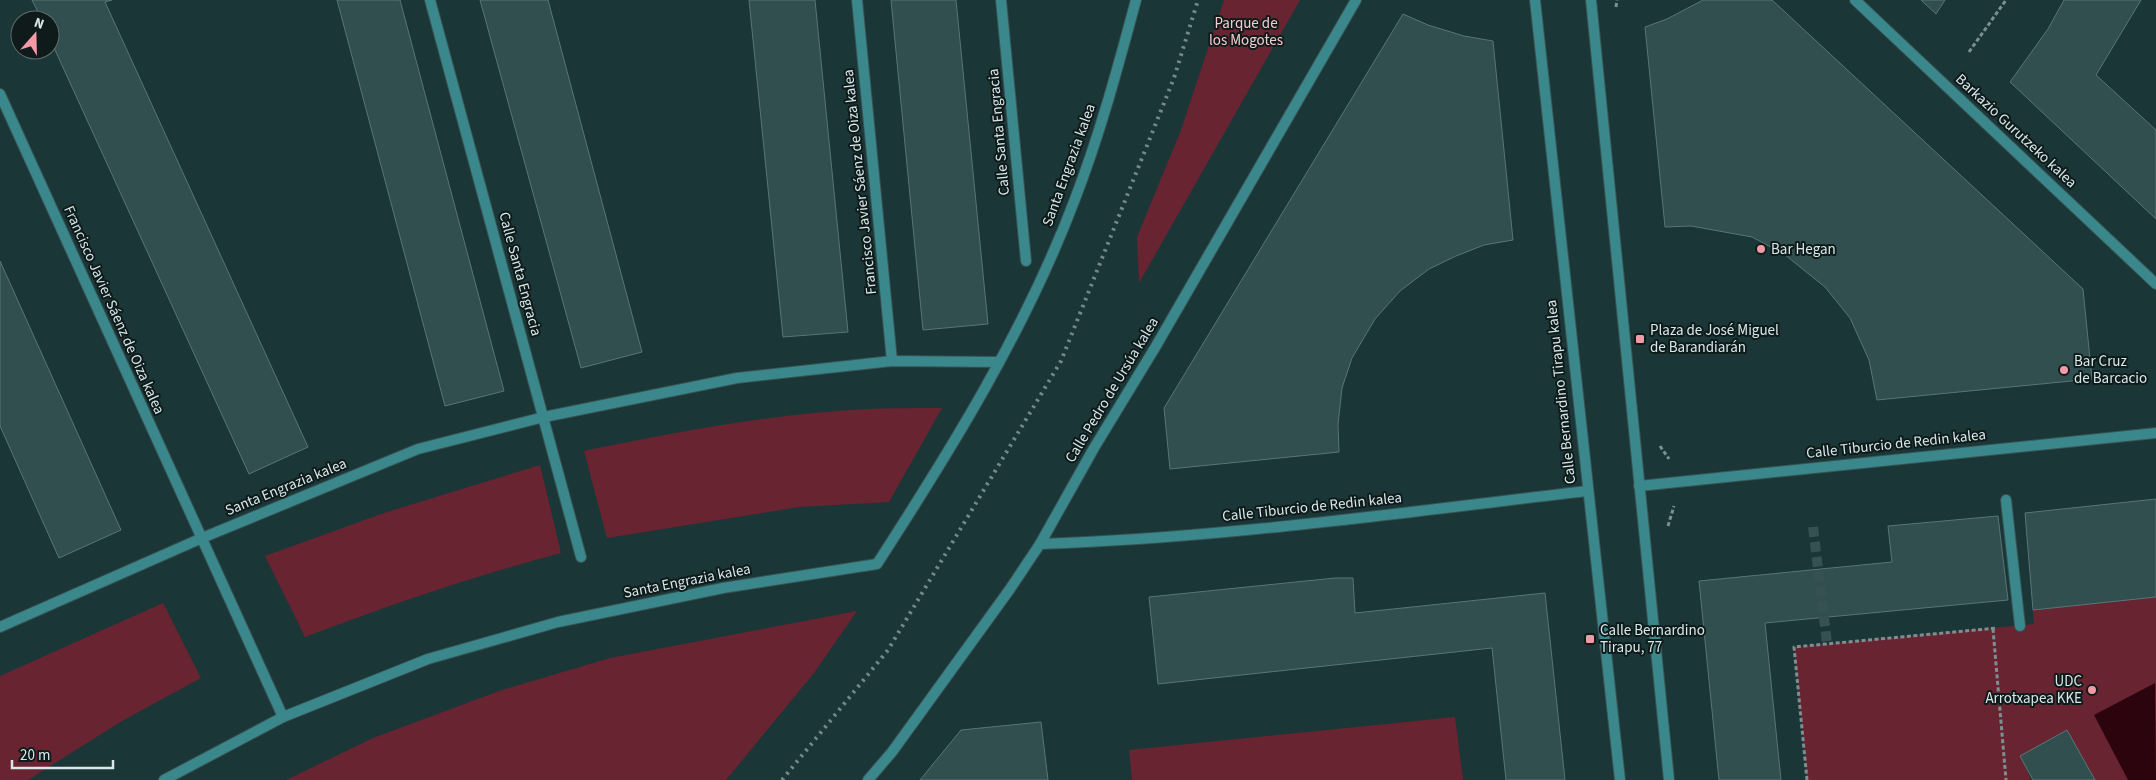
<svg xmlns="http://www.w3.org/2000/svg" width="2156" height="780" viewBox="0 0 2156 780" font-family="'Source Sans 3',sans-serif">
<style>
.green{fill:#692432}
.water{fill:#2b040d}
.building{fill:#324f50;stroke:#587677}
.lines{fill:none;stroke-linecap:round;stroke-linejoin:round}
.pedestrian-tunnel{stroke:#365152;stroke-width:10;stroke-dasharray:10 5;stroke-linecap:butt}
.pedestrian-casing{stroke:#385253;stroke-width:12}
.minor-casing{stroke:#385253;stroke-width:12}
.tertiary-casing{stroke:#385253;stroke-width:12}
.path{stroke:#7a9091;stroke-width:3;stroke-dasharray:4 2.5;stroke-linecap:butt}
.pedestrian{stroke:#3a888b;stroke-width:10}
.minor{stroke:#3a888b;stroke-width:10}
.tertiary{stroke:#3a888b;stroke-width:10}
.rail{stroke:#73898a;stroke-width:4;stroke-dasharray:2.5 5;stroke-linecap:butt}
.poi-dot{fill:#f49aa6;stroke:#0f1b1b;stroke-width:2}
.labels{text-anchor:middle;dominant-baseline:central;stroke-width:4;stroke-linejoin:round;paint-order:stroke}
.park-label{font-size:15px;fill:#f9c9ce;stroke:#0f1b1b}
.street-label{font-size:15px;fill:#d8e8e9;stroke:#0f1b1b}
.poi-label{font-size:15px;fill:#d8e8e9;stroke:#0f1b1b;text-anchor:start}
</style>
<rect width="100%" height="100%" fill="#1a3637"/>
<g class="green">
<polygon points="1224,0 1300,0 1139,283 1137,237 1181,130"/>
<path d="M 942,408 L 889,502 L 799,507 L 607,538 L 584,451 C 677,432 771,414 866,409 C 891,408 917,408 942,408 Z"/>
<path d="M 540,465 L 561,553 C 474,576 389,605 305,637 L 265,556 L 384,513 Z"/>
<polygon points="2156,499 2156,780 2033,780 2024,763 2031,780 1807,780 1794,647 2034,624 2025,513"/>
<polygon points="163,603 201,678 122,721 28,780 0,780 0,676"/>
<polygon points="857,611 814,673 726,780 286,780 373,738 499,691 610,658"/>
<polygon points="1455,717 1463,780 1132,780 1129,750"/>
</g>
<polygon class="water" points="2155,683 2156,780 2128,780 2094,715"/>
<g class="building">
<polygon points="32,0 112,0 105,2 308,447 249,474 50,39 50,20 42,20"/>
<polygon points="337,0 400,0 504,391 445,406"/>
<polygon points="480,0 548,0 642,352 581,368"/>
<polygon points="749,0 815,0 848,332 783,337"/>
<polygon points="891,0 956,0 988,324 923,330"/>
<polygon points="1703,0 1772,0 2083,289 2092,379 1877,400 1869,360 1850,318 1825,287 1784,254 1752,237 1691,226 1665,227 1645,27 1667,19"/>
<polygon points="1921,0 1945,0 1936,14"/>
<polygon points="2064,0 2141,0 2096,75 2156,130 2156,219 2010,82 2048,29"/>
<polygon points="1403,14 1428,25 1464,36 1493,41 1513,240 1484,245 1456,256 1429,269 1400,291 1375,319 1352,358 1342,388 1338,424 1339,452 1170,469 1164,408"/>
<polygon points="0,261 121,530 59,558 0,426"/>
<polygon points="2156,499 2156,597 2033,610 2025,513"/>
<polygon points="1998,516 2008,600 1765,623 1781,780 1719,780 1699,581 1892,562 1888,526"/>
<polygon points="1335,578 1353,578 1355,613 1545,593 1565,780 1506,780 1492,648 1158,684 1149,597"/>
<polygon points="1041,722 1048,780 920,780 961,730"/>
<polygon points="2067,730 2095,780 2033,780 2020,756"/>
</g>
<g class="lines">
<polyline class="pedestrian-tunnel" points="1813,527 1827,643"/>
<defs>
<g id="pedestrian">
<polyline points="430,0 581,557"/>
<polyline points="857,0 892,361"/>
<polyline points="1001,0 1026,261"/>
<polyline points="2006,500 2020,626"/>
<polyline points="0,627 202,538 418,449 544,417 737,378 892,361 999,362"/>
</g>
<g id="minor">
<polyline points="1855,0 2156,284"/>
<polyline points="0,94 283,717"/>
<polyline points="1639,486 2156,433"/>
<path d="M 1040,544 C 1223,538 1405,512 1587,491"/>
<path d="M 164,780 L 283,717 L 428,659 L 558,622 L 723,588 L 877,564 C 952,448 1026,329 1075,199 C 1100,134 1118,67 1136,0"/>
<polyline points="868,780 892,752 1010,589 1040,544 1094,448 1156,346 1356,0"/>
</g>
<g id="tertiary">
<polyline points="1535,0 1620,780"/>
<polyline points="1591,0 1669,780"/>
</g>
</defs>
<use href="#pedestrian" class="pedestrian-casing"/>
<use href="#minor" class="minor-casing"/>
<use href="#tertiary" class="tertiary-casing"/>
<g class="path">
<polyline points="1616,7 1617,0"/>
<polyline points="1969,52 2006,0"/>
<polyline points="1660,446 1669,459"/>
<polyline points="1668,526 1674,506"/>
<polyline points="1993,629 2006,780"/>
<polyline points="1807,780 1794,647 1997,628"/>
</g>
<use href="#pedestrian" class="pedestrian"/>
<use href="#minor" class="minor"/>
<use href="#tertiary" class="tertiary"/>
<polyline class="rail" points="782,780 888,650 1061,361 1174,78 1198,0"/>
</g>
<g class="poi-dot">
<circle cx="1761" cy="249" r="5"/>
<rect x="1635" y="334" width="10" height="10" rx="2.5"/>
<circle cx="2064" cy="370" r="5"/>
<rect x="1585" y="634" width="10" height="10" rx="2.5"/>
<circle cx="2092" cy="690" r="5"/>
</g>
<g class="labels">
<g class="park-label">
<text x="1246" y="23">Parque de<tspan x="1246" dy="17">los Mogotes</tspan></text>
</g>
<g class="street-label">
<text transform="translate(2016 131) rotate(43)">Barkazio Gurutzeko kalea</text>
<text transform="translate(999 132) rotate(-95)">Calle Santa Engracia</text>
<text transform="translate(1069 165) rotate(-70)">Santa Engrazia kalea</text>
<text transform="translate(860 182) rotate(-96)">Francisco Javier Sáenz de Oiza kalea</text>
<text transform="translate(520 274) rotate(75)">Calle Santa Engracia</text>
<text transform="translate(114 310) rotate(66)">Francisco Javier Sáenz de Oiza kalea</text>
<text transform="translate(1112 390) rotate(-59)">Calle Pedro de Ursúa kalea</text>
<text transform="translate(1561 392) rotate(-96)">Calle Bernardino Tirapu kalea</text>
<text transform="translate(1896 444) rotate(-6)">Calle Tiburcio de Redin kalea</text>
<text transform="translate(286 487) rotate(-22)">Santa Engrazia kalea</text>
<text transform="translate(1312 507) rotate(-6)">Calle Tiburcio de Redin kalea</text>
<text transform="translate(687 581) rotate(-11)">Santa Engrazia kalea</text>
</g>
<g class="poi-label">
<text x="1771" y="249">Bar Hegan</text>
<text x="1650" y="330">Plaza de José Miguel<tspan x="1650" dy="17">de Barandiarán</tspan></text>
<text x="2074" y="361">Bar Cruz<tspan x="2074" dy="17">de Barcacio</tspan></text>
<text x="1600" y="630">Calle Bernardino<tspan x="1600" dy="17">Tirapu, 77</tspan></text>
<text x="2082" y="681" text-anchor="end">UDC<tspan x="2082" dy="17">Arrotxapea KKE</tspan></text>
</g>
</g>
<g transform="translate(35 35) rotate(20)"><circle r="24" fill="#0f1b1b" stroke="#5f6d6d"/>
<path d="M0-4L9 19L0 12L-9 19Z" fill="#f49aa6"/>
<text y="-8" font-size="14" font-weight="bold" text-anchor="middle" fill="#d8e8e9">N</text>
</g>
<path d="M12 760v8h101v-8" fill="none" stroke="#d8e8e9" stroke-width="2.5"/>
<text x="20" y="760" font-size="15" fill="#d8e8e9" stroke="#0f1b1b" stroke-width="4" paint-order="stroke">20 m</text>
</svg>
